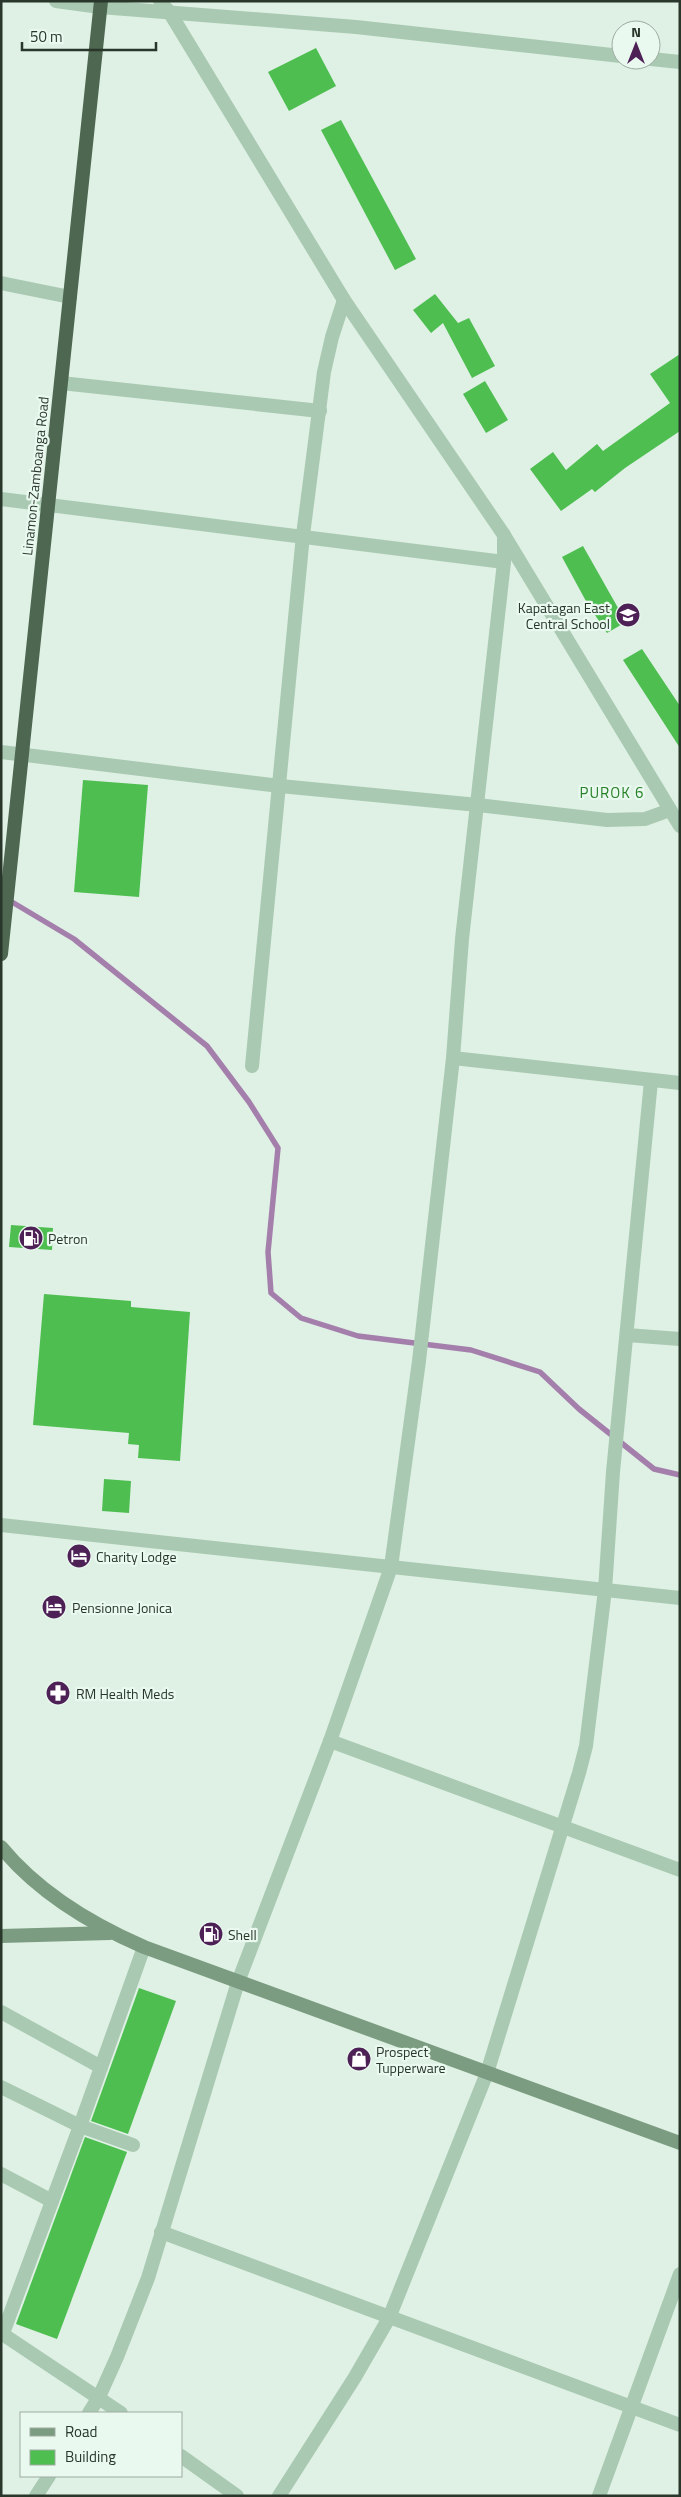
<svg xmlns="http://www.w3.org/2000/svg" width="681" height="2497" viewBox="0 0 681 2497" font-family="'Titillium Web',sans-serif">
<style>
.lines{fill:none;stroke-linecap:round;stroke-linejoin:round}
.stream{stroke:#a47fac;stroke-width:5.5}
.building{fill:#4ebe51}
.minor{stroke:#aac9b2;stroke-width:14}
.tertiary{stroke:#aac9b2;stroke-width:14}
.secondary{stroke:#7c9c81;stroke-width:14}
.trunk{stroke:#4e6751;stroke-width:14}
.labels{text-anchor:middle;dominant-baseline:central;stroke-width:4.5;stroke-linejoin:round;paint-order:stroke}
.street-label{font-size:14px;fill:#29372b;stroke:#eaf9ef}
.poi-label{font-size:14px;fill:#29372b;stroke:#eaf9ef;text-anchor:start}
.neighbourhood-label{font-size:15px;letter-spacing:1px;fill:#278129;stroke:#eaf9ef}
</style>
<rect width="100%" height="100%" fill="#def1e4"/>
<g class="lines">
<polyline class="stream" points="7,899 74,939 207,1046 249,1102 278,1148 268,1252 271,1293 301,1318 358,1336 471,1350 540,1372 579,1409 654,1469 680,1475"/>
</g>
<g class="building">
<polygon points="316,48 336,86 289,111 268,72"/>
<polygon points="341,120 416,259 395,270 321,130"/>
<polygon points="435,294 458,323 469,318 495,366 472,378 443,323 431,333 413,310"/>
<polygon points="680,354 680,431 625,468 595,492 592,489 561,511 530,469 553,452 566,470 597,444 603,451 670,403 650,374"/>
<polygon points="485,381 508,420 486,433 463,394"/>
<polygon points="583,546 626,622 607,633 587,603 562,557"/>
<polygon points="642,649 680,706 680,748 623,660"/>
<polygon points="83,780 148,785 139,897 74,892"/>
<polygon points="11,1225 53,1228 52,1250 9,1247"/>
<polygon points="44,1294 131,1301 131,1307 190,1312 180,1461 138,1458 139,1445 128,1444 129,1433 33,1425"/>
<polygon points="104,1479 131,1481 129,1513 102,1511"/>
<polygon points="139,1988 176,2001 128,2134 91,2121"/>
<polygon points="85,2137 127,2152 57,2339 16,2324"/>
</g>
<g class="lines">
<g class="minor">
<polyline points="100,7 356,27 621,56"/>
<polyline points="651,59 680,62"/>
<polyline points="1,283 70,297"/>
<polyline points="61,383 320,411"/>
<polyline points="1,499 504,562"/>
<polyline points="1,752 280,786 478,805 607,820 645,819 670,810"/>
<polyline points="453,1058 680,1083"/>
<polyline points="252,1066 303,535 324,372 332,337 344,300"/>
<polyline points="627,1335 680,1339"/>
<polyline points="330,1741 680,1870"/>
<polyline points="1,2012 101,2067"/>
<polyline points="1,2087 80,2126 133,2145"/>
<polyline points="1,2174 52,2201"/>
<polyline points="161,2232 680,2425"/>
<polyline points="1,2333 121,2413"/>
<polyline points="3,2333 80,2126 144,1947"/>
<polyline points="89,2413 99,2397 117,2357 148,2278 238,1982 330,1741 391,1567 419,1361 453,1058 462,939 504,562 504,535"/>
<polyline points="181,2456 237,2496"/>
<polyline points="36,2496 49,2476"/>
<polyline points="279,2496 355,2377 389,2318 487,2073 579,1773 586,1746 605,1590 613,1472 651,1081"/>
<polyline points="599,2496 680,2274"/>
</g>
<g class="tertiary">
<polyline points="56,1 100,7"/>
<polyline points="160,1 170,13 344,300 504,535 680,826"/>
<polyline points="1,1525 680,1598"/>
</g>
<g class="secondary">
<path d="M 1,1847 C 38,1892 91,1924 144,1947 L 680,2143"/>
<polyline points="1,1936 110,1933"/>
</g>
<polyline class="trunk" points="1,954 101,1"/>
</g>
<defs>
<symbol id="school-disc" viewBox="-11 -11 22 22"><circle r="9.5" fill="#4e2156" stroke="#eaf9ef"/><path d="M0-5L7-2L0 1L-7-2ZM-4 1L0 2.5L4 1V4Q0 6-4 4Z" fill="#fff"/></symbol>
<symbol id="fuel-disc" viewBox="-11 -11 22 22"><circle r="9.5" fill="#4e2156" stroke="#eaf9ef"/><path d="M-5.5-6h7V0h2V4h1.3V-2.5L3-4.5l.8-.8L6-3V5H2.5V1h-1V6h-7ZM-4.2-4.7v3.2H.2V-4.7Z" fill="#fff"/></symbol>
<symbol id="hotel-disc" viewBox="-11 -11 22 22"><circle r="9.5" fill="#4e2156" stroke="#eaf9ef"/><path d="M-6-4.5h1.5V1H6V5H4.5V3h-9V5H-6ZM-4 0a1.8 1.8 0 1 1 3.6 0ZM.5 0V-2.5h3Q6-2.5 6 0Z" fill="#fff"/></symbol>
<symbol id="pharmacy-disc" viewBox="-11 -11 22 22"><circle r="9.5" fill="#4e2156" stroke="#eaf9ef"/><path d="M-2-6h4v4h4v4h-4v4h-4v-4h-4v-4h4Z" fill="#fff"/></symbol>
<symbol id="shop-disc" viewBox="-11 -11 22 22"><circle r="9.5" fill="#4e2156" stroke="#eaf9ef"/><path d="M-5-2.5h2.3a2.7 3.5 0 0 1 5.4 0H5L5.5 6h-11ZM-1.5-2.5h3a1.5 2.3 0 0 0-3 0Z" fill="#fff"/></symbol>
</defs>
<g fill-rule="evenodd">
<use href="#school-disc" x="614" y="601" width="28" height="28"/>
<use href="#fuel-disc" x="17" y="1224" width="28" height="28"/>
<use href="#hotel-disc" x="65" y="1542" width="28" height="28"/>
<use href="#hotel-disc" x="40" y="1593" width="28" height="28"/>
<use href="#pharmacy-disc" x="44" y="1679" width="28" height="28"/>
<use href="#fuel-disc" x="197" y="1920" width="28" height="28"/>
<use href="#shop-disc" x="345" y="2045" width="28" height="28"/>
</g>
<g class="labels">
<g class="street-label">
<text transform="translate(35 476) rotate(-84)">Linamon-Zamboanga Road</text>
</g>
<g class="poi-label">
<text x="610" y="607" text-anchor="end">Kapatagan East<tspan x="610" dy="16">Central School</tspan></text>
<text x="48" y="1238">Petron</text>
<text x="96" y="1556">Charity Lodge</text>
<text x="72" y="1607">Pensionne Jonica</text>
<text x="76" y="1693">RM Health Meds</text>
<text x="228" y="1934">Shell</text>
<text x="376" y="2051">Prospect<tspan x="376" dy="16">Tupperware</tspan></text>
</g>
<g class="neighbourhood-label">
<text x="612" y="792">PUROK 6</text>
</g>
</g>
<rect width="681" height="2497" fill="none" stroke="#29372b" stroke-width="5"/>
<rect x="20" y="2412" width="162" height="65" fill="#eaf9ef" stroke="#9daba1"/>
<rect x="30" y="2428" width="25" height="8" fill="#7c9c81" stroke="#9daba1"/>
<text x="65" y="2437" font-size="15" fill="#29372b">Road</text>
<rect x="30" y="2450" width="25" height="15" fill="#4ebe51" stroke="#9daba1"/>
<text x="65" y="2462" font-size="15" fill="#29372b">Building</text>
<g transform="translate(636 45)"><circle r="24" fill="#eaf9ef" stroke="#9daba1"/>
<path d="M0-4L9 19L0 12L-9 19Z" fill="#4e2156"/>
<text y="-8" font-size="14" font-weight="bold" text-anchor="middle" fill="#29372b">N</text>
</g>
<path d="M22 42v8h134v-8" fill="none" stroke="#29372b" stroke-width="2.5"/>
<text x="30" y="42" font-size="15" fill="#29372b" stroke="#eaf9ef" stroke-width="4" paint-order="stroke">50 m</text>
</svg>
